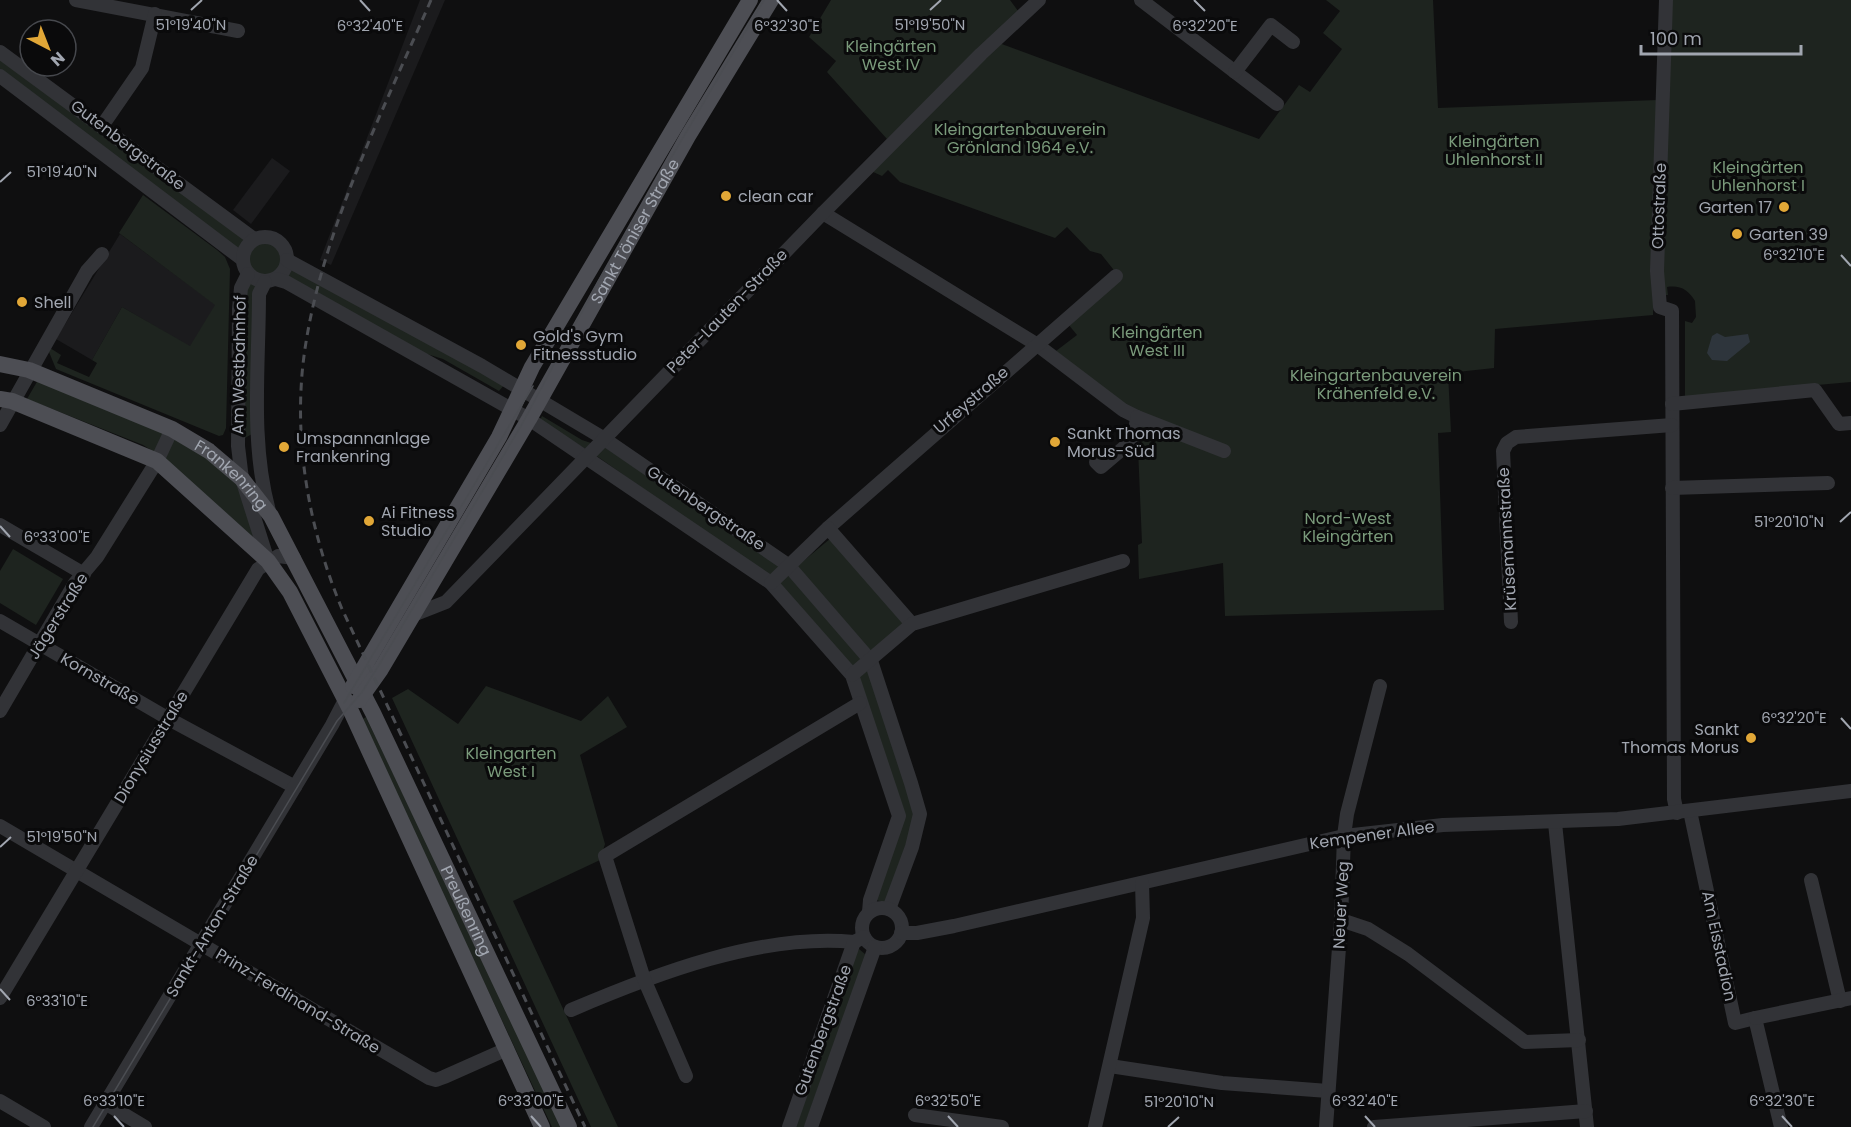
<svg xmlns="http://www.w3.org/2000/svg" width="1851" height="1127" viewBox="0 0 1851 1127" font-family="Poppins,sans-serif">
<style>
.built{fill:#1b1b1d}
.green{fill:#1e241f}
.water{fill:#2e353c}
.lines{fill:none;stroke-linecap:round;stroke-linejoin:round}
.minor{stroke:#323337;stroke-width:14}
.major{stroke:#4d4e54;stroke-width:16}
.tram{stroke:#4b4d52;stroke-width:1.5}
.rail{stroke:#4b4d52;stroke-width:3;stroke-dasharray:8 6;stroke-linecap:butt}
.ticks{fill:none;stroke:#a1a6b0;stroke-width:2}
.poi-dot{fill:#e1a737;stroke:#0a0a0b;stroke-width:2}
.labels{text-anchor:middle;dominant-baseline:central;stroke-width:6;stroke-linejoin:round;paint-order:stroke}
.park-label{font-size:16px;fill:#7a9a7b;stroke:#0a0a0b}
.street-label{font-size:16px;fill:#a1a6b0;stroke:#0a0a0b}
.poi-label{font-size:16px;fill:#a1a6b0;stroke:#0a0a0b;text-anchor:start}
.ticks-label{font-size:15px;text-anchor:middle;fill:#a1a6b0;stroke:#0a0a0b;stroke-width:6;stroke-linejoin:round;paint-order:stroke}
</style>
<rect width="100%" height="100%" fill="#0f0f10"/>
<g class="built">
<polygon points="420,0 445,0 331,265 320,260"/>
<polygon points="272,158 290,171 251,224 233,210"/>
<polygon points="120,234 216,305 190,347 122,307 92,360 56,339"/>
</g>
<g class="green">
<polygon points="831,0 1010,0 1018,11 887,139 827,72 836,61 809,37"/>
<polygon points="1326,0 1433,0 1438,108 1658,100 1653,315 1495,329 1494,368 1448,373 1451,432 1438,433 1444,610 1225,616 1223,563 1139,579 1138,545 1142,543 1138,448 1141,414 1123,404 1056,351 1077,335 1068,324 1121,279 1101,254 1090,251 1067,227 1055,238 900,182 888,170 882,176 871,171 999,43 1259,139 1299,85 1310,92 1342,49 1323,33 1340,11"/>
<path d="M 1670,0 L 1851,0 L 1851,382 L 1685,397 L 1685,321 L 1692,323 L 1696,317 L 1695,301 C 1688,290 1681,285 1667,287 L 1668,295 L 1664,295 L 1663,280 Z"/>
<polygon points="0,60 243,238 245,242 238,250 0,72"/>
<polygon points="143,195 217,250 225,257 230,269 226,428 223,435 219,436 56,369 49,352 50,348 61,355 57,363 89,377 97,363 92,360 122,307 190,346 215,305 119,233"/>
<circle cx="265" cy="259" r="18"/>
<polygon points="290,266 504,385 499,391 443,359 417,351 285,277"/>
<polygon points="249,283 258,287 252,434 245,438 241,436 244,298"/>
<polygon points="38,380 157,429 207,456 239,487 254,538 164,458 143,445 27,399"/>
<polygon points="542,416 582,440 606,448 781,567 801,563 831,538 907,624 867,661 917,814 886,903 876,900 899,816 848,672 774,581 601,459 540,420"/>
<polygon points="13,549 63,579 36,625 0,603 0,571"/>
<polygon points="486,686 581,721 608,696 627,727 580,755 605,844 600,860 513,901 618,1127 591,1127 392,698 408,689 458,724"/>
<polygon points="366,717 563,1127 552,1127 361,720"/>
<polygon points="859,949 866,955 804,1127 792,1127 854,957"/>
</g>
<polygon class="water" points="1717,333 1725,337 1748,334 1750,342 1727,361 1712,360 1707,353 1712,336"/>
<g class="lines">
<g class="minor">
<polyline points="76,0 238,31"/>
<polyline points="1141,0 1277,104"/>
<polyline points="1666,0 1657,271 1660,307 1672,311 1674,799 1677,813"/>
<polyline points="0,52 254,239"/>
<polyline points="1235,72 1271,25 1293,42"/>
<polyline points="0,76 242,259"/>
<polyline points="102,126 142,68 155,14"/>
<polyline points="823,213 1036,344 1123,410 1137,417 1134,439 1101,467 1096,462"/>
<circle cx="265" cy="259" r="22"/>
<polyline points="287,260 482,366 603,438 788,565 871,661 911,783 920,814 912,847 889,909"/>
<polyline points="248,274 241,288 239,309 238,446 242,479 268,561"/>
<polyline points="276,279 286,282 529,419 771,583 852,675 899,816 870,900 869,912"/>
<path d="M 265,282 L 259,294 C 259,366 250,442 269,511"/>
<polyline points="1672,404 1815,390 1839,424 1851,423"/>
<polyline points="1137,417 1224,451"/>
<polyline points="0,425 87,271 102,254"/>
<polyline points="1672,488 1828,483"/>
<polyline points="0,525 84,574"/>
<polyline points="828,528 1116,276"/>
<polyline points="771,583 828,528 912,624"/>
<polyline points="413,615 446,602 823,213 981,54 1039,0"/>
<polyline points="0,621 169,719 295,787"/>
<polyline points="1511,622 1503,451 1507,443 1516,437 1672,425"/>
<polyline points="852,675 912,624 1123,561"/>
<polyline points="0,711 75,583 97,557 157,461 172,429"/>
<polyline points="1690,811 1735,1023 1755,1018 1781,1127"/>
<polyline points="1555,823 1587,1127"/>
<polyline points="0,826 429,1078 436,1080 444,1077 507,1049"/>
<polyline points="1811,880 1840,1001"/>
<circle cx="882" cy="928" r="20"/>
<polyline points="1341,920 1368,929 1408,954 1525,1042 1579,1040"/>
<polyline points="901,933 917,933 954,926 1344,836 1443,825 1618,819 1851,791"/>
<polyline points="0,998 258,569 278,556 294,558"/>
<path d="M 571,1010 C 655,974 762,933 854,942"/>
<polyline points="1755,1018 1851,998"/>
<polyline points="1110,1066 1222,1083 1328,1091"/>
<polyline points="686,1076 644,979 605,856 860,703"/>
<polyline points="0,1101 44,1127"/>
<polyline points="105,1103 145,1127"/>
<polyline points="915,1115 1002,1127"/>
<polyline points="91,1127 332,725 345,700"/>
<polyline points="789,1127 854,942 864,937"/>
<polyline points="811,1127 875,947"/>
<polyline points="1095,1127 1143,918 1142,883"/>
<polyline points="1326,1127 1341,920 1344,836 1347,814 1380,686"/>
<polyline points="1374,1127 1586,1111"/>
</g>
<g class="major">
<path id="s1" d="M 0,364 L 29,370 L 172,429 L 209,451 L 242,479 L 271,516 L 373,713 L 569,1127"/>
<polyline points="0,399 12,401 157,461 268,561 290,592 350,709 542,1127"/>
<polyline points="353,686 499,437 532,367 750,0"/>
<path id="s2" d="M 359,700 L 381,669 L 529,419 L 688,136 L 771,0"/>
</g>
<g class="tram">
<polyline points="344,703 533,386"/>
<polyline points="93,1127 337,721 362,692 379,665 521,426 598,282 764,0"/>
</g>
<path class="rail" d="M 431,0 C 382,113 317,241 303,364 C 294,447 310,532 342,609 L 585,1127"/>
</g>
<path class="ticks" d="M 360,0 L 370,11M 777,0 L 787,11M 1194,0 L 1205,11M 191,10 L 202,0M 930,10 L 941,0M 0,182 L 11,172M 1841,255 L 1851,266M 1840,522 L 1851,512M 0,526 L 10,537M 1841,718 L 1851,729M 0,847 L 11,837M 0,989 L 10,1000M 114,1116 L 124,1127M 531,1116 L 541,1127M 948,1116 L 958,1127M 1365,1116 L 1375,1127M 1782,1116 L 1792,1127M 1168,1127 L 1179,1117"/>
<g class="poi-dot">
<circle cx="726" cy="196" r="6"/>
<circle cx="1784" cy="207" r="6"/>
<circle cx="1737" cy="234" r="6"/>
<circle cx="22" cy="302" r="6"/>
<circle cx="521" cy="345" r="6"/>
<circle cx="1055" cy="442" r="6"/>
<circle cx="284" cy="447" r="6"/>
<circle cx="369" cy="521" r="6"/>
<circle cx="1751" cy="738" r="6"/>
</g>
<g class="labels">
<g class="park-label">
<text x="891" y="46">Kleingärten<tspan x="891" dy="18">West IV</tspan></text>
<text x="1020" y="129">Kleingartenbauverein<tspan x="1020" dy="18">Grönland 1964 e.V.</tspan></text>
<text x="1494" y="141">Kleingärten<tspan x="1494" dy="18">Uhlenhorst II</tspan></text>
<text x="1758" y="167">Kleingärten<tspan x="1758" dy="18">Uhlenhorst I</tspan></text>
<text x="1157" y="332">Kleingärten<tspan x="1157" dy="18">West III</tspan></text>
<text x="1376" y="375">Kleingartenbauverein<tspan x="1376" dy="18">Krähenfeld e.V.</tspan></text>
<text x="1348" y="518">Nord-West<tspan x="1348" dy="18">Kleingärten</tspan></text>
<text x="511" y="753">Kleingarten<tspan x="511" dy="18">West I</tspan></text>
</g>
<g class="street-label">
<text transform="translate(128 145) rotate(37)">Gutenbergstraße</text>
<text transform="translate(1659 206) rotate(-88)">Ottostraße</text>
<text stroke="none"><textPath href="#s2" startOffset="544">Sankt Töniser Straße</textPath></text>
<text transform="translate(727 311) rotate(-46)">Peter-Lauten-Straße</text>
<text transform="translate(239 365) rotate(-89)">Am Westbahnhof</text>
<text transform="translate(971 400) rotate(-41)">Urfeystraße</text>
<text stroke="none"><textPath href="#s1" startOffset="260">Frankenring</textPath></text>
<text transform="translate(706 508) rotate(34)">Gutenbergstraße</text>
<text transform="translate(1507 539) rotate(-93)">Krüsemannstraße</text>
<text transform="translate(58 616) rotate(-58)">Jägerstraße</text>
<text transform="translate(100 679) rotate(30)">Kornstraße</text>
<text transform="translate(151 747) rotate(-59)">Dionysiusstraße</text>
<text transform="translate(1372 835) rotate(-8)">Kempener Allee</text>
<text transform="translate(1341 905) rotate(-87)">Neuer Weg</text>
<text stroke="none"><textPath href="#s1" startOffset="758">Preußenring</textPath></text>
<text transform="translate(212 926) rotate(-59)">Sankt-Anton-Straße</text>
<text transform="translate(1719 946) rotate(78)">Am Eisstadion</text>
<text transform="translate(298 1001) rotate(31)">Prinz-Ferdinand-Straße</text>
<text transform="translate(823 1030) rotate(-70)">Gutenbergstraße</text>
</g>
<g class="poi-label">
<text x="738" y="196">clean car</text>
<text x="1772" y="207" text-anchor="end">Garten 17</text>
<text x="1749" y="234">Garten 39</text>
<text x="34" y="302">Shell</text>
<text x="533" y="336">Gold's Gym<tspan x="533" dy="18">Fitnessstudio</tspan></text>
<text x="1067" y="433">Sankt Thomas<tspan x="1067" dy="18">Morus-Süd</tspan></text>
<text x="296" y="438">Umspannanlage<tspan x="296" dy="18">Frankenring</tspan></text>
<text x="381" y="512">Ai Fitness<tspan x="381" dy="18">Studio</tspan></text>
<text x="1739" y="729" text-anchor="end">Sankt<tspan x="1739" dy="18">Thomas Morus</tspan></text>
</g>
</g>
<g class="ticks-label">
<text x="191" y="30">51°19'40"N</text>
<text x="930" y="30">51°19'50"N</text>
<text x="370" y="31">6°32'40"E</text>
<text x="787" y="31">6°32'30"E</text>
<text x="1205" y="31">6°32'20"E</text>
<text x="62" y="177">51°19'40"N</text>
<text x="1794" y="260">6°32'10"E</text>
<text x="1789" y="527">51°20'10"N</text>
<text x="57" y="542">6°33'00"E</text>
<text x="1794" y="723">6°32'20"E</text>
<text x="62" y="842">51°19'50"N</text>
<text x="57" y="1006">6°33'10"E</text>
<text x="114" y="1106">6°33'10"E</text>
<text x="531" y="1106">6°33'00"E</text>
<text x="948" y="1106">6°32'50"E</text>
<text x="1365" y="1106">6°32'40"E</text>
<text x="1782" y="1106">6°32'30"E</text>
<text x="1179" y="1107">51°20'10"N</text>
</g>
<g transform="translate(48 48) rotate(138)"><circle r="28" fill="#0a0a0b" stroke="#46484d" stroke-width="1.5"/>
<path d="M0-4.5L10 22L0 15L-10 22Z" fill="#e1a737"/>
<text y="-9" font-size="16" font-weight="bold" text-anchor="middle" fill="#a1a6b0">N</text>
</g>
<path d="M1641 45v9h160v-9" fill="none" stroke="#a1a6b0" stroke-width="3"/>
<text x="1650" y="45" font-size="18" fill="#a1a6b0" stroke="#0a0a0b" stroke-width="4.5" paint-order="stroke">100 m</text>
</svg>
